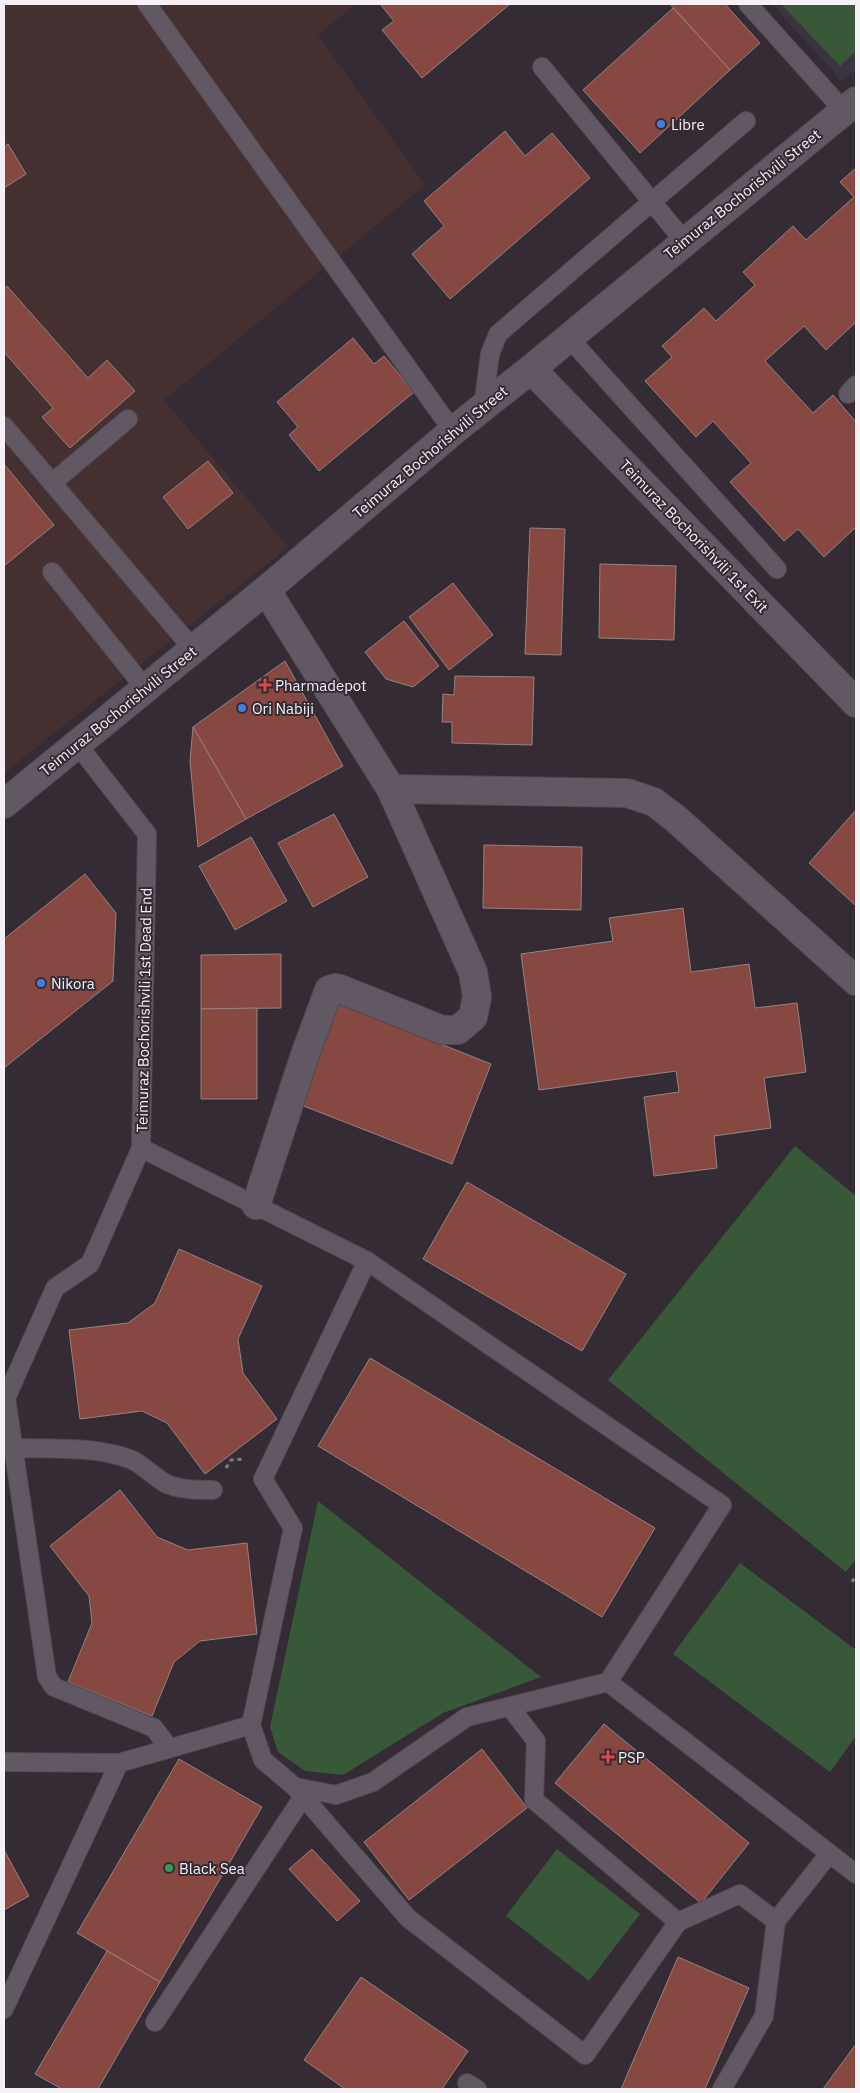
<svg xmlns="http://www.w3.org/2000/svg" width="860" height="2093" viewBox="0 0 860 2093" font-family="'IBM Plex Sans',sans-serif">
<style>
.commercial{fill:#3b3242}
.industrial{fill:#453031}
.green{fill:#38583a}
.building{fill:#864841;stroke:#948280}
.lines{fill:none;stroke-linecap:round;stroke-linejoin:round}
.service-casing{stroke:#504951;stroke-width:20}
.minor-casing{stroke:#504951;stroke-width:30}
.path{stroke:#807881;stroke-width:3;stroke-dasharray:4 4;stroke-linecap:butt}
.service{stroke:#625863;stroke-width:18}
.minor{stroke:#625863;stroke-width:28}
.shop-dot{fill:#3f7fe0;stroke:#342b35;stroke-width:2}
.health-dot{fill:#e0444e;stroke:#342b35;stroke-width:2}
.leisure-dot{fill:#2e9e5b;stroke:#342b35;stroke-width:2}
.labels{text-anchor:middle;dominant-baseline:central;stroke-width:4;stroke-linejoin:round;paint-order:stroke}
.poi-label{font-size:15px;fill:#f5eff6;stroke:#342b35;text-anchor:start}
.street-label{font-size:15px;fill:#f5eff6;stroke:#342b35}
</style>
<rect width="100%" height="100%" fill="#342b35"/>
<polygon class="commercial" points="772,4 856,4 856,70 842,82"/>
<polygon class="industrial" points="4,4 356,4 318,35 425,185 164,400 288,547 4,773"/>
<g class="green">
<polygon points="781,4 853,4 856,7 856,51 840,66"/>
<polygon points="795,1146 856,1196 856,1559 846,1572 608,1380"/>
<polygon points="318,1501 541,1677 443,1713 343,1775 305,1771 278,1752 270,1727"/>
<polygon points="740,1563 856,1650 856,1736 830,1772 673,1654"/>
<polygon points="557,1849 640,1914 589,1981 506,1916"/>
</g>
<g class="building">
<polygon points="380,4 510,4 422,78 382,30 394,21"/>
<polygon points="670,4 725,4 760,43 730,70"/>
<polygon points="673,8 730,70 640,153 583,90"/>
<polygon points="505,131 525,156 552,133 590,178 450,299 412,254 444,226 424,201"/>
<polygon points="8,144 26,174 4,188 4,147"/>
<polygon points="856,168 856,322 826,350 804,326 765,361 813,413 833,395 856,422 856,527 824,557 798,529 784,541 730,482 751,463 713,421 696,437 645,381 672,357 662,346 704,308 716,321 755,285 743,272 793,226 806,240 854,197 840,182"/>
<polygon points="7,286 88,378 107,360 135,391 70,448 42,417 53,408 4,352 4,289"/>
<polygon points="353,338 374,364 384,356 414,392 319,471 289,435 298,427 277,402"/>
<polygon points="208,461 233,493 188,529 163,497"/>
<polygon points="4,464 54,525 4,566"/>
<polygon points="530,528 565,529 561,655 525,654"/>
<polygon points="600,564 676,566 674,640 599,638"/>
<polygon points="453,583 493,635 449,670 409,617"/>
<polygon points="404,621 439,666 413,687 386,679 365,652"/>
<polygon points="285,661 343,766 246,819 193,727"/>
<polygon points="455,676 534,677 532,745 452,743 452,722 442,722 443,694 454,695"/>
<polygon points="193,727 246,819 198,847 190,761"/>
<polygon points="856,810 856,904 855,905 809,863"/>
<polygon points="334,814 368,877 313,907 278,843"/>
<polygon points="251,837 287,901 235,930 199,866"/>
<polygon points="484,845 582,847 581,910 483,908"/>
<polygon points="85,874 116,913 113,981 4,1068 4,939"/>
<polygon points="683,908 691,972 749,964 755,1008 797,1003 806,1072 764,1078 771,1128 714,1136 717,1168 654,1176 644,1097 679,1092 676,1071 539,1090 521,954 613,941 609,918"/>
<polygon points="281,954 281,1008 201,1009 201,955"/>
<polygon points="335,1002 491,1064 452,1164 296,1103"/>
<polygon points="257,1008 257,1099 201,1099 201,1009"/>
<polygon points="467,1182 626,1274 582,1351 423,1259"/>
<polygon points="179,1249 262,1286 238,1339 243,1373 277,1419 205,1474 167,1423 142,1411 80,1419 69,1330 128,1323 155,1303"/>
<polygon points="370,1358 655,1528 602,1617 318,1446"/>
<polygon points="120,1490 157,1537 188,1550 247,1543 257,1634 200,1641 174,1662 152,1716 68,1682 92,1623 89,1596 50,1546"/>
<polygon points="604,1724 749,1843 701,1903 555,1783"/>
<polygon points="482,1749 527,1808 409,1900 364,1842"/>
<polygon points="179,1759 262,1807 160,1982 77,1933"/>
<polygon points="312,1849 360,1901 337,1921 289,1869"/>
<polygon points="4,1850 29,1896 4,1910"/>
<polygon points="107,1951 160,1982 98,2089 62,2089 35,2074"/>
<polygon points="678,1957 749,1988 705,2089 621,2089"/>
<polygon points="361,1977 468,2051 442,2089 345,2089 304,2060"/>
<polygon points="856,2044 856,2089 823,2089"/>
</g>
<g class="lines">
<defs>
<g id="service">
<polyline points="147,4 453,431"/>
<polyline points="748,4 844,111"/>
<polyline points="542,67 684,241"/>
<polyline points="569,338 777,569"/>
<polyline points="848,394 856,385"/>
<polyline points="483,407 490,354 498,334 746,121"/>
<polyline points="4,426 193,649"/>
<polyline points="52,483 128,419"/>
<polyline points="52,572 145,688"/>
<polyline points="77,744 147,834 141,1148 367,1261 722,1505 608,1682"/>
<polyline points="141,1148 90,1264 55,1288 6,1398 47,1677 54,1687 154,1728 169,1748"/>
<polyline points="367,1261 263,1479 293,1528 251,1725 263,1760 295,1787 336,1795 373,1782 467,1717 608,1682"/>
<path d="M 12,1448 C 51,1449 93,1446 130,1459 C 142,1464 153,1476 165,1483 C 179,1490 198,1490 213,1490"/>
<polyline points="608,1682 856,1874"/>
<polyline points="4,1762 119,1763 251,1725"/>
<polyline points="295,1787 408,1918 585,2055 678,1922 534,1800 536,1741 510,1707"/>
<polyline points="678,1922 740,1894 776,1921"/>
<polyline points="4,2009 119,1763"/>
<polyline points="155,2022 303,1797"/>
<polyline points="467,2083 477,2089"/>
<polyline points="722,2089 764,2016 776,1921 829,1854"/>
</g>
<g id="minor">
<polyline points="531,369 856,703"/>
<polyline points="391,789 627,793 654,802 676,819 856,981"/>
<polyline points="4,804 266,590 453,431 531,369 856,101"/>
<polyline points="256,1205 306,1052 329,990 335,988 340,989 442,1030 458,1030 473,1017 477,997 473,972 391,789 266,590"/>
</g>
</defs>
<use href="#service" class="service-casing"/>
<use href="#minor" class="minor-casing"/>
<g class="path">
<polyline points="226,1468 231,1460 245,1459"/>
<polyline points="852,1582 856,1576"/>
</g>
<use href="#service" class="service"/>
<use href="#minor" class="minor"/>
</g>
<g class="shop-dot">
<circle cx="661" cy="124" r="5"/>
<circle cx="242" cy="708" r="5"/>
<circle cx="41" cy="983" r="5"/>
</g>
<g class="health-dot">
<path d="M262.5 677.5h5v5h5v5h-5v5h-5v-5h-5v-5h5z"/>
<path d="M605.5 1749.5h5v5h5v5h-5v5h-5v-5h-5v-5h5z"/>
</g>
<circle class="leisure-dot" cx="169" cy="1868" r="5"/>
<g class="labels">
<g class="poi-label">
<text x="671" y="124">Libre</text>
<text x="275" y="685">Pharmadepot</text>
<text x="252" y="708">Ori Nabiji</text>
<text x="51" y="983">Nikora</text>
<text x="618" y="1757">PSP</text>
<text x="179" y="1868">Black Sea</text>
</g>
<g class="street-label">
<text transform="translate(742 194) rotate(-39)">Teimuraz Bochorishvili Street</text>
<text transform="translate(430 452) rotate(-40)">Teimuraz Bochorishvili Street</text>
<text transform="translate(694 536) rotate(46)">Teimuraz Bochorishvili 1st Exit</text>
<text transform="translate(118 711) rotate(-39)">Teimuraz Bochorishvili Street</text>
<text transform="translate(144 1010) rotate(-89)">Teimuraz Bochorishvili 1st Dead End</text>
</g>
</g>
<rect width="860" height="2093" fill="none" stroke="#f5eff6" stroke-width="10"/>
</svg>
